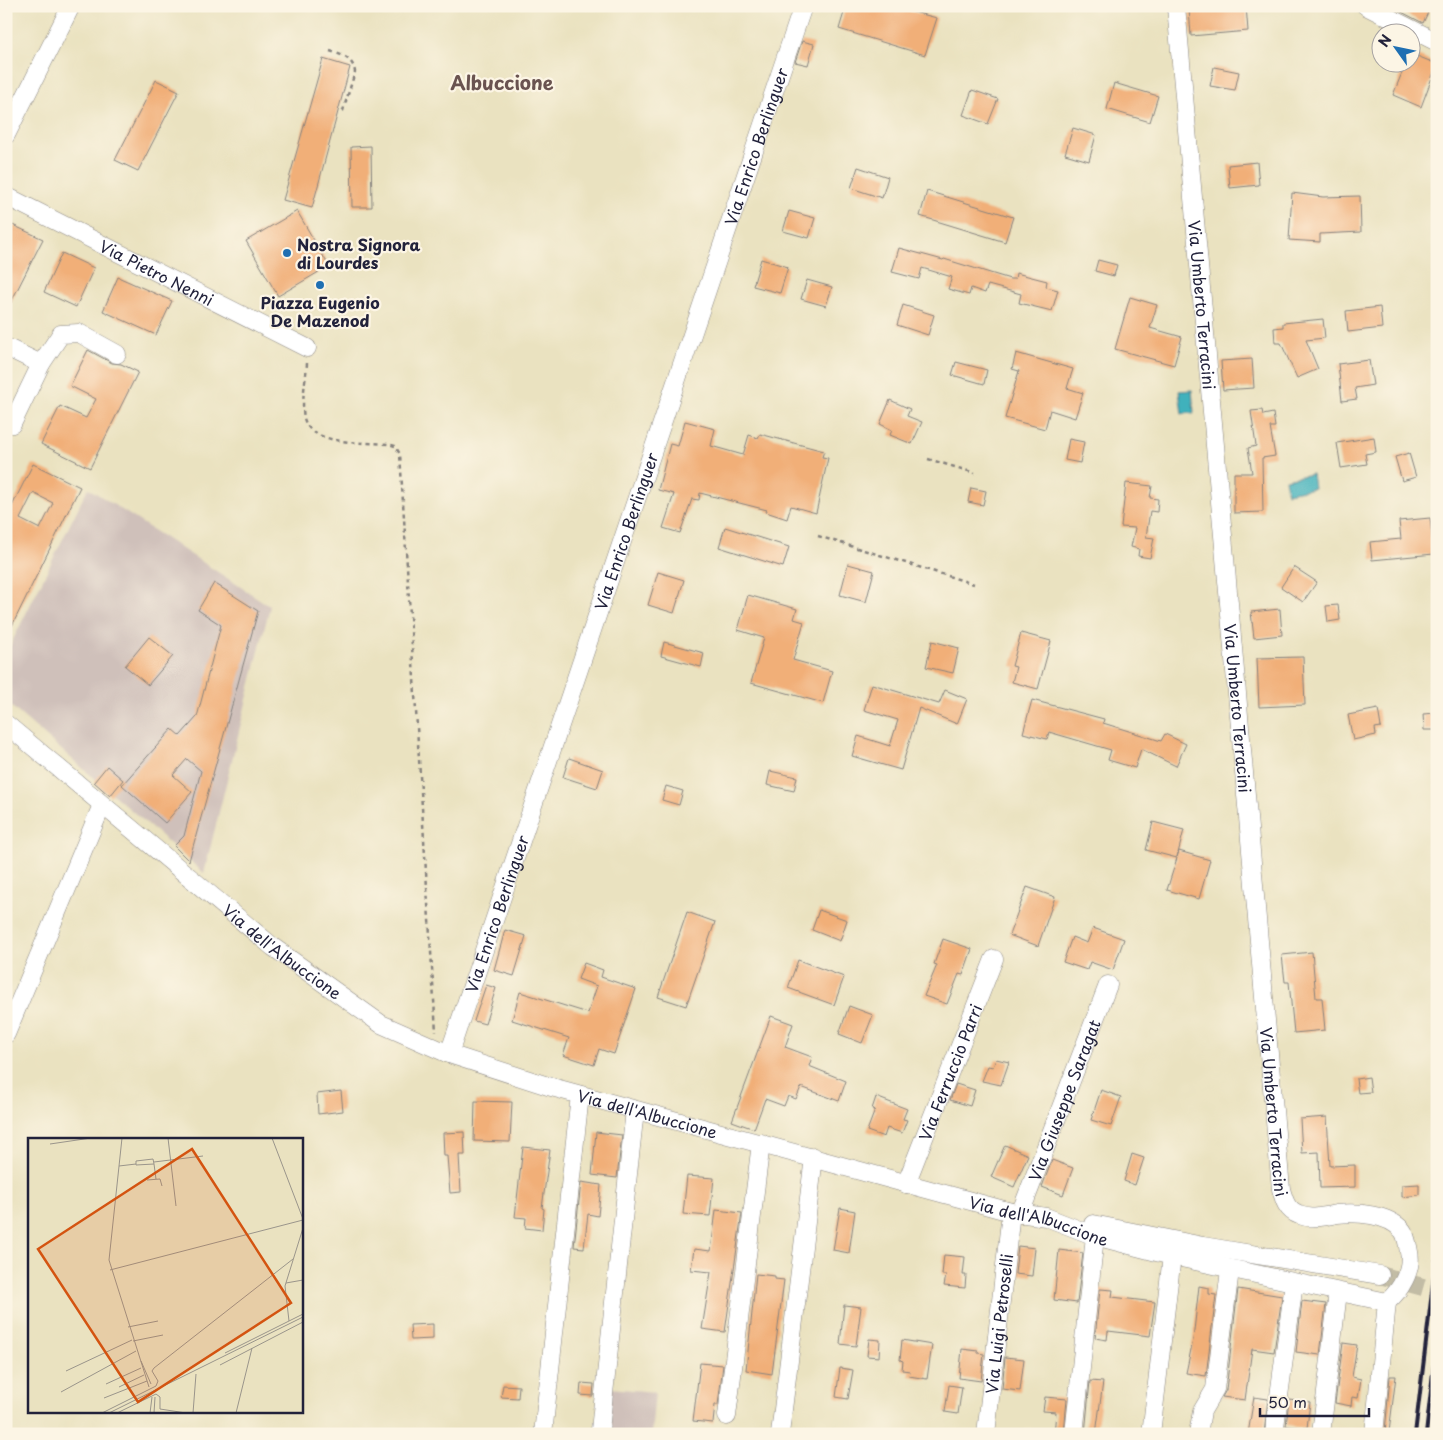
<svg xmlns="http://www.w3.org/2000/svg" width="1443" height="1440" viewBox="0 0 1443 1440" font-family="'Playpen Sans',sans-serif">
<style>
.industrial{fill:#cfc0ba}
.water{fill:#41b1bc;stroke:#326a7c}
.building{fill:#f1af78;fill-rule:evenodd}
.lines{fill:none;stroke-linecap:round;stroke-linejoin:round}
.minor-tunnel{stroke:#c2bca5;stroke-width:18;stroke-dasharray:18 9;stroke-linecap:butt}
.minor-casing{stroke:#86827e;stroke-width:19}
.path{stroke:#86827e;stroke-width:2.5;stroke-dasharray:4 4;stroke-linecap:butt}
.minor{stroke:#fff;stroke-width:18}
.rail{stroke:#22223b;stroke-width:4}
.poi-dot{fill:#1f6fb2;stroke:#fcf5e5;stroke-width:2}
.labels{text-anchor:middle;dominant-baseline:central;stroke-width:4.5;stroke-linejoin:round;paint-order:stroke}
.street-label{font-size:16px;fill:#22223b;stroke:#fcf5e5}
.poi-label{font-size:16px;font-weight:bold;fill:#22223b;stroke:#fcf5e5;text-anchor:start}
.quarter-label{font-size:19px;font-weight:bold;fill:#6a5350;stroke:#fcf5e5}
.inset-road{fill:none;stroke:#9a958b;stroke-width:1}
.view{fill:#d45411;fill-opacity:0.15;stroke:#d45411;stroke-width:2.5}
.inset-edge{fill:none;stroke:#22223b;stroke-width:2.5}
</style>
<rect width="100%" height="100%" fill="#fcf5e5"/>
<filter id="ink" filterUnits="userSpaceOnUse"><feTurbulence type="fractalNoise" baseFrequency=".02" numOctaves="2"/><feDisplacementMap in="SourceGraphic" scale="10" xChannelSelector="R" yChannelSelector="G"/><feConvolveMatrix kernelMatrix="1 2 1 2 8 2 1 2 1" color-interpolation-filters="sRGB"/></filter>
<filter id="wash" filterUnits="userSpaceOnUse"><feTurbulence type="fractalNoise" baseFrequency=".0096" numOctaves="4" result="noise"/><feDisplacementMap in="SourceGraphic" scale="20" xChannelSelector="R" yChannelSelector="G"/><feGaussianBlur stdDeviation="1.12" result="paint"/><feColorMatrix in="noise" values="0 0 0 0 0 0 0 0 0 0 0 0 0 0 0 0 0 1.4 0 .05"/><feComposite in="paint" operator="in"/></filter>
<g filter="url(#wash)">
<rect width="100%" height="100%" fill="#eae2c0"/>
<g class="industrial">
<polygon points="88,488 270,606 204,873 6,702 6,654"/>
<polygon points="610,1388 655,1392 651,1434 605,1434"/>
</g>
<g class="water">
<polygon points="1192,390 1194,413 1182,414 1179,391"/>
<polygon points="1312,474 1314,488 1287,493 1285,479"/>
</g>
<g id="blocks">
<g class="building">
<polygon points="846,6 890,6 937,18 925,55 839,29"/>
<polygon points="1196,6 1246,6 1248,31 1191,36 1189,8"/>
<polygon points="1390,6 1431,6 1423,23"/>
<polygon points="802,41 814,44 808,65 795,62"/>
<polygon points="1417,56 1437,64 1421,107 1393,95 1406,63 1413,66"/>
<polygon points="323,59 350,67 312,208 283,200"/>
<polygon points="1214,67 1239,72 1235,90 1210,86"/>
<polygon points="156,80 179,91 138,171 115,160"/>
<polygon points="1114,83 1158,96 1150,122 1107,109"/>
<polygon points="972,90 998,99 988,124 963,115"/>
<polygon points="1073,128 1096,135 1089,161 1065,154"/>
<polygon points="371,146 372,207 352,207 351,147"/>
<polygon points="1257,162 1259,185 1230,188 1228,165"/>
<polygon points="858,167 888,177 882,198 851,188"/>
<polygon points="927,191 1013,217 1005,242 920,216"/>
<polygon points="1292,193 1323,197 1360,196 1361,232 1320,234 1320,242 1289,240"/>
<polygon points="297,211 329,266 278,296 246,241"/>
<polygon points="789,211 815,218 809,238 783,231"/>
<polygon points="6,222 43,239 6,312"/>
<polygon points="899,248 943,260 944,259 1010,279 1015,279 1016,273 1047,281 1046,287 1058,290 1052,311 1019,303 1021,294 988,285 985,293 971,288 969,295 948,289 952,277 922,268 919,279 892,272"/>
<polygon points="62,253 94,268 76,307 44,292"/>
<polygon points="761,259 788,267 780,293 753,286"/>
<polygon points="1098,260 1117,265 1114,276 1095,271"/>
<polygon points="118,277 172,301 156,335 103,311"/>
<polygon points="807,280 832,287 826,306 801,299"/>
<polygon points="1130,297 1157,305 1150,328 1182,337 1174,365 1115,349"/>
<polygon points="903,305 934,315 928,335 897,325"/>
<polygon points="1380,307 1382,328 1348,332 1346,311"/>
<polygon points="1323,319 1325,338 1306,340 1318,369 1297,378 1281,343 1275,343 1274,328 1283,327 1283,323"/>
<polygon points="88,350 112,363 121,364 138,372 90,468 41,444 60,406 86,418 96,399 70,386"/>
<polygon points="1016,353 1073,369 1067,388 1083,393 1075,418 1050,410 1045,429 1005,418 1019,371 1012,369"/>
<polygon points="1252,359 1254,388 1223,390 1221,361"/>
<polygon points="1369,360 1373,385 1355,388 1357,399 1342,401 1338,364"/>
<polygon points="956,362 987,370 984,384 952,375"/>
<polygon points="890,400 910,409 907,416 922,422 912,444 890,435 892,430 880,424"/>
<polygon points="1262,410 1263,415 1273,413 1275,427 1270,427 1275,456 1262,458 1263,512 1234,513 1234,473 1252,473 1248,448 1256,446 1251,411"/>
<polygon points="685,421 715,429 711,446 743,455 749,435 758,438 760,434 824,451 822,457 828,458 816,513 791,506 787,519 766,512 767,510 700,493 699,500 692,499 680,533 663,528 674,494 658,490 670,444 678,446"/>
<polygon points="1374,437 1376,452 1365,454 1367,464 1341,468 1337,443"/>
<polygon points="1069,439 1084,442 1080,463 1065,460"/>
<polygon points="1409,453 1416,477 1402,481 1395,457"/>
<path d="M 33,464 L 80,487 L 6,638 L 6,518 ZM 33,493 L 53,503 L 40,529 L 20,519 Z"/>
<polygon points="1126,483 1152,486 1150,498 1158,499 1157,512 1150,511 1146,537 1154,538 1150,558 1138,556 1139,549 1131,547 1135,528 1121,527"/>
<polygon points="971,488 986,491 983,505 968,502"/>
<polygon points="1430,518 1434,554 1372,560 1370,542 1401,539 1399,521"/>
<polygon points="725,527 789,547 783,567 719,547"/>
<polygon points="848,564 874,571 866,602 840,595"/>
<polygon points="1294,567 1317,582 1303,602 1281,587"/>
<polygon points="658,572 684,580 674,613 648,605"/>
<polygon points="214,583 258,611 189,861 174,846 184,836 201,771 187,759 173,775 192,792 165,823 122,785 172,729 180,736 197,717 221,625 198,610"/>
<polygon points="748,595 797,609 794,619 804,622 793,660 832,671 823,703 751,683 764,638 738,630"/>
<polygon points="1338,605 1340,620 1328,622 1326,606"/>
<polygon points="1280,609 1282,635 1254,638 1251,612"/>
<polygon points="1021,633 1051,641 1038,689 1012,682 1016,667 1012,666"/>
<polygon points="149,637 173,656 148,685 125,666"/>
<polygon points="932,641 959,648 953,673 926,667"/>
<polygon points="664,642 704,653 701,667 661,656"/>
<polygon points="1303,657 1305,705 1259,707 1257,658"/>
<polygon points="872,684 939,704 945,690 967,699 957,724 919,708 901,770 852,756 858,736 890,746 898,720 864,710"/>
<polygon points="1032,700 1104,719 1103,723 1161,741 1165,734 1186,744 1176,766 1141,749 1135,768 1108,760 1111,750 1049,732 1047,739 1023,733"/>
<polygon points="1378,709 1381,727 1375,728 1376,735 1353,740 1348,715"/>
<polygon points="1437,713 1437,730 1424,730 1423,714"/>
<polygon points="569,758 603,770 597,788 563,777"/>
<polygon points="107,766 123,780 110,796 94,782"/>
<polygon points="770,771 797,777 794,791 767,785"/>
<polygon points="666,786 683,791 679,805 662,800"/>
<polygon points="1153,822 1184,830 1177,857 1179,851 1210,860 1199,899 1167,890 1177,858 1146,850"/>
<polygon points="1027,887 1055,897 1038,946 1009,935"/>
<polygon points="819,910 847,920 840,941 812,930"/>
<polygon points="687,912 715,922 686,1006 658,997"/>
<polygon points="1093,928 1124,939 1113,970 1090,962 1087,970 1063,962 1072,937 1087,943"/>
<polygon points="505,930 526,936 514,976 494,970"/>
<polygon points="943,939 972,949 963,975 959,974 947,1004 924,996 937,965 934,964"/>
<polygon points="1312,952 1316,998 1322,998 1325,1030 1294,1033 1289,982 1285,982 1282,955"/>
<polygon points="798,960 844,977 834,1005 788,988"/>
<polygon points="584,963 603,970 601,977 636,989 614,1054 599,1049 594,1065 563,1055 569,1038 512,1020 520,992 588,1013 597,986 578,979"/>
<polygon points="486,985 496,988 485,1024 474,1021"/>
<polygon points="849,1006 873,1015 862,1043 839,1034"/>
<polygon points="771,1016 793,1024 785,1047 812,1057 809,1066 846,1081 839,1101 801,1087 796,1099 788,1096 784,1106 765,1099 754,1129 732,1121"/>
<polygon points="996,1059 1009,1062 1001,1085 982,1081 988,1066 993,1067"/>
<polygon points="1369,1077 1371,1092 1358,1093 1356,1079"/>
<polygon points="956,1084 975,1090 970,1106 950,1100"/>
<polygon points="1101,1090 1121,1097 1111,1126 1091,1120"/>
<polygon points="341,1091 343,1111 318,1114 317,1094"/>
<polygon points="876,1097 907,1109 903,1119 907,1120 902,1133 887,1128 884,1137 867,1131 875,1110 872,1109"/>
<polygon points="475,1101 512,1102 510,1142 474,1141"/>
<polygon points="1327,1117 1330,1166 1355,1165 1355,1187 1320,1188 1319,1152 1302,1153 1300,1119"/>
<polygon points="464,1132 465,1155 459,1155 461,1192 450,1193 447,1156 444,1156 443,1133"/>
<polygon points="596,1132 622,1135 617,1178 592,1175"/>
<polygon points="1005,1145 1028,1155 1014,1187 991,1177"/>
<polygon points="523,1147 550,1150 542,1208 544,1209 542,1230 525,1228 526,1218 515,1217"/>
<polygon points="1132,1154 1144,1158 1135,1185 1124,1181"/>
<polygon points="1052,1160 1073,1168 1063,1195 1042,1187"/>
<polygon points="687,1176 714,1178 710,1216 683,1214"/>
<polygon points="581,1182 601,1185 598,1216 588,1214 584,1248 574,1247"/>
<polygon points="1419,1184 1419,1195 1402,1197 1402,1185"/>
<polygon points="840,1208 855,1211 849,1253 833,1250"/>
<polygon points="716,1210 742,1213 725,1332 702,1329 711,1272 691,1270 694,1249 711,1251"/>
<polygon points="1018,1246 1035,1248 1032,1276 1015,1274"/>
<polygon points="1059,1250 1083,1253 1077,1303 1054,1300"/>
<polygon points="944,1255 965,1257 963,1275 966,1275 965,1288 944,1286 946,1275 942,1275"/>
<polygon points="756,1274 775,1276 775,1279 784,1280 772,1374 746,1370"/>
<polygon points="1199,1286 1209,1288 1209,1294 1216,1295 1206,1376 1186,1373 1193,1340"/>
<polygon points="1100,1289 1113,1290 1112,1297 1155,1302 1150,1336 1108,1331 1107,1340 1095,1338"/>
<polygon points="1238,1289 1282,1296 1274,1352 1252,1349 1245,1400 1222,1397 1226,1390"/>
<polygon points="1302,1301 1326,1304 1320,1355 1296,1352"/>
<polygon points="844,1305 861,1307 856,1346 840,1344"/>
<polygon points="433,1324 433,1339 411,1340 410,1325"/>
<polygon points="869,1339 880,1340 879,1357 867,1356"/>
<polygon points="902,1340 932,1345 927,1379 909,1376 910,1371 902,1370 903,1361 900,1360"/>
<polygon points="1343,1343 1357,1345 1352,1377 1361,1379 1358,1398 1352,1397 1351,1406 1335,1403"/>
<polygon points="962,1349 978,1351 978,1353 984,1354 981,1381 959,1378"/>
<polygon points="1005,1357 1024,1359 1020,1391 1002,1389"/>
<polygon points="700,1363 723,1365 718,1405 715,1405 713,1423 693,1421"/>
<polygon points="840,1368 853,1370 848,1399 836,1397"/>
<polygon points="1390,1376 1396,1376 1389,1432 1385,1432"/>
<polygon points="1090,1381 1103,1382 1096,1434 1085,1434"/>
<polygon points="581,1383 594,1384 593,1396 580,1395"/>
<polygon points="503,1385 519,1386 518,1398 501,1397"/>
<polygon points="949,1385 962,1387 958,1414 945,1412"/>
<polygon points="1045,1397 1067,1399 1064,1434 1054,1434 1056,1412 1043,1411"/>
<polygon points="1254,1397 1268,1399 1264,1434 1248,1434"/>
<polygon points="1289,1399 1310,1402 1307,1428 1286,1426"/>
</g>
</g>
</g>
<g filter="url(#ink)">
<use href="#blocks" fill-opacity="0" stroke="#86827e" stroke-width="1"/>
<g class="lines">
<polyline class="minor-tunnel" points="1380,1275 1437,1291"/>
<defs>
<g id="minor">
<path id="s1" d="M 1176,6 L 1281,1189 C 1284,1200 1287,1211 1299,1215 C 1312,1220 1324,1216 1337,1214 C 1357,1212 1388,1214 1402,1230 C 1406,1234 1408,1246 1409,1252 C 1413,1270 1400,1291 1387,1302"/>
<polyline points="1366,6 1437,42"/>
<polyline points="6,135 71,6"/>
<path id="s2" d="M 6,196 L 307,348"/>
<polyline points="6,347 41,364"/>
<polyline points="12,424 41,364 61,334 79,333 117,354"/>
<path id="s3" d="M 6,724 L 273,947 L 381,1024 L 449,1054 L 548,1086 L 1011,1212 L 1046,1217 L 1095,1236 L 1172,1256 L 1387,1302"/>
<polyline points="6,1034 102,805"/>
<path id="s4" d="M 449,1054 L 803,6"/>
<path id="s5" d="M 906,1184 L 994,959"/>
<path id="s6" d="M 1020,1214 L 1108,985"/>
<polyline points="1093,1224 1203,1246 1380,1275"/>
<polyline points="727,1416 761,1143"/>
<polyline points="600,1430 635,1110"/>
<polyline points="543,1434 580,1095"/>
<polyline points="780,1434 814,1157"/>
<path id="s7" d="M 986,1434 L 1011,1212"/>
<polyline points="1074,1434 1095,1236"/>
<polyline points="1151,1434 1172,1256"/>
<polyline points="1198,1434 1202,1411 1215,1389 1230,1270"/>
<polyline points="1274,1434 1294,1283"/>
<polyline points="1321,1434 1338,1292"/>
<polyline points="1374,1434 1387,1302"/>
</g>
</defs>
<use href="#minor" class="minor-casing"/>
<g class="path">
<path d="M 330,51 C 342,55 353,58 355,72 L 342,114"/>
<path d="M 307,363 C 306,380 301,401 304,418 C 310,446 365,442 388,444 L 395,446 L 400,454 L 436,1032"/>
<polyline points="928,459 975,473"/>
<polyline points="818,536 974,584"/>
</g>
<use href="#minor" class="minor"/>
<g class="rail">
<polyline points="1415,1434 1437,1250"/>
<polyline points="1426,1434 1437,1338"/>
</g>
</g>
</g>
<g class="poi-dot">
<circle cx="287" cy="253" r="5"/>
<circle cx="320" cy="285" r="5"/>
</g>
<g class="labels">
<g class="street-label">
<text stroke="none"><textPath href="#s4" startOffset="958">Via Enrico Berlinguer</textPath></text>
<text stroke="none"><textPath href="#s2" startOffset="169">Via Pietro Nenni</textPath></text>
<text stroke="none"><textPath href="#s1" startOffset="300">Via Umberto Terracini</textPath></text>
<text stroke="none"><textPath href="#s4" startOffset="552">Via Enrico Berlinguer</textPath></text>
<text stroke="none"><textPath href="#s1" startOffset="705">Via Umberto Terracini</textPath></text>
<text stroke="none"><textPath href="#s4" startOffset="148">Via Enrico Berlinguer</textPath></text>
<text stroke="none"><textPath href="#s3" startOffset="358">Via dell'Albuccione</textPath></text>
<text stroke="none"><textPath href="#s5" startOffset="120">Via Ferruccio Parri</textPath></text>
<text stroke="none"><textPath href="#s6" startOffset="122">Via Giuseppe Saragat</textPath></text>
<text stroke="none"><textPath href="#s1" startOffset="1110">Via Umberto Terracini</textPath></text>
<text stroke="none"><textPath href="#s3" startOffset="762">Via dell'Albuccione</textPath></text>
<text stroke="none"><textPath href="#s3" startOffset="1168">Via dell'Albuccione</textPath></text>
<text stroke="none"><textPath href="#s7" startOffset="111">Via Luigi Petroselli</textPath></text>
</g>
<g class="poi-label">
<text x="297" y="244">Nostra Signora<tspan x="297" dy="18">di Lourdes</tspan></text>
<text x="320" y="302" text-anchor="middle">Piazza Eugenio<tspan x="320" dy="18">De Mazenod</tspan></text>
</g>
<g class="quarter-label">
<text x="502" y="82">Albuccione</text>
</g>
</g>
<g transform="translate(28 1138)">
<rect width="275" height="275" fill="#eae2c0"/>
<path class="inset-road" d="M 94,0 L 81,122 L 121,249M 140,0 L 148,68M 244,0 L 275,81M 22,6 L 63,0M 125,21 L 126,26 L 108,27 L 108,23 ZM 126,24 L 175,18M 126,26 L 128,41M 91,28 L 108,26M 119,42 L 132,41 L 134,48M 82,132 L 275,82M 258,145 L 275,142M 261,183 L 257,148 L 275,90M 100,189 L 130,183M 105,203 L 135,197M 197,215 L 275,176M 113,223 L 123,246M 192,227 L 275,184M 38,233 L 104,202M 78,246 L 113,230M 91,249 L 116,237M 33,254 L 108,213M 76,260 L 119,243M 74,275 L 128,248 L 130,243 L 124,233 L 126,230 L 265,121M 81,275 L 275,179M 89,275 L 128,256 L 132,259 L 132,271 L 158,275M 122,275 L 124,259M 126,275 L 127,259M 165,275 L 168,236M 208,275 L 224,210"/>
<path class="view" d="M 164,11 L 263,165 L 110,264 L 10,111 Z"/>
<rect width="275" height="275" class="inset-edge"/>
</g>
<rect width="1443" height="1440" fill="none" stroke="#fcf5e5" stroke-width="25"/>
<g transform="translate(1396 48) rotate(303)"><circle r="24" fill="#fcf5e5" stroke="#a5a1a1"/>
<path d="M0-4L9 19L0 12L-9 19Z" fill="#1f6fb2"/>
<text y="-8" font-size="14" font-weight="bold" text-anchor="middle" fill="#22223b">N</text>
</g>
<path d="M1260 1408v8h109v-8" fill="none" stroke="#22223b" stroke-width="2.5"/>
<text x="1268" y="1408" font-size="15" fill="#22223b" stroke="#fcf5e5" stroke-width="4" paint-order="stroke">50 m</text>
</svg>
